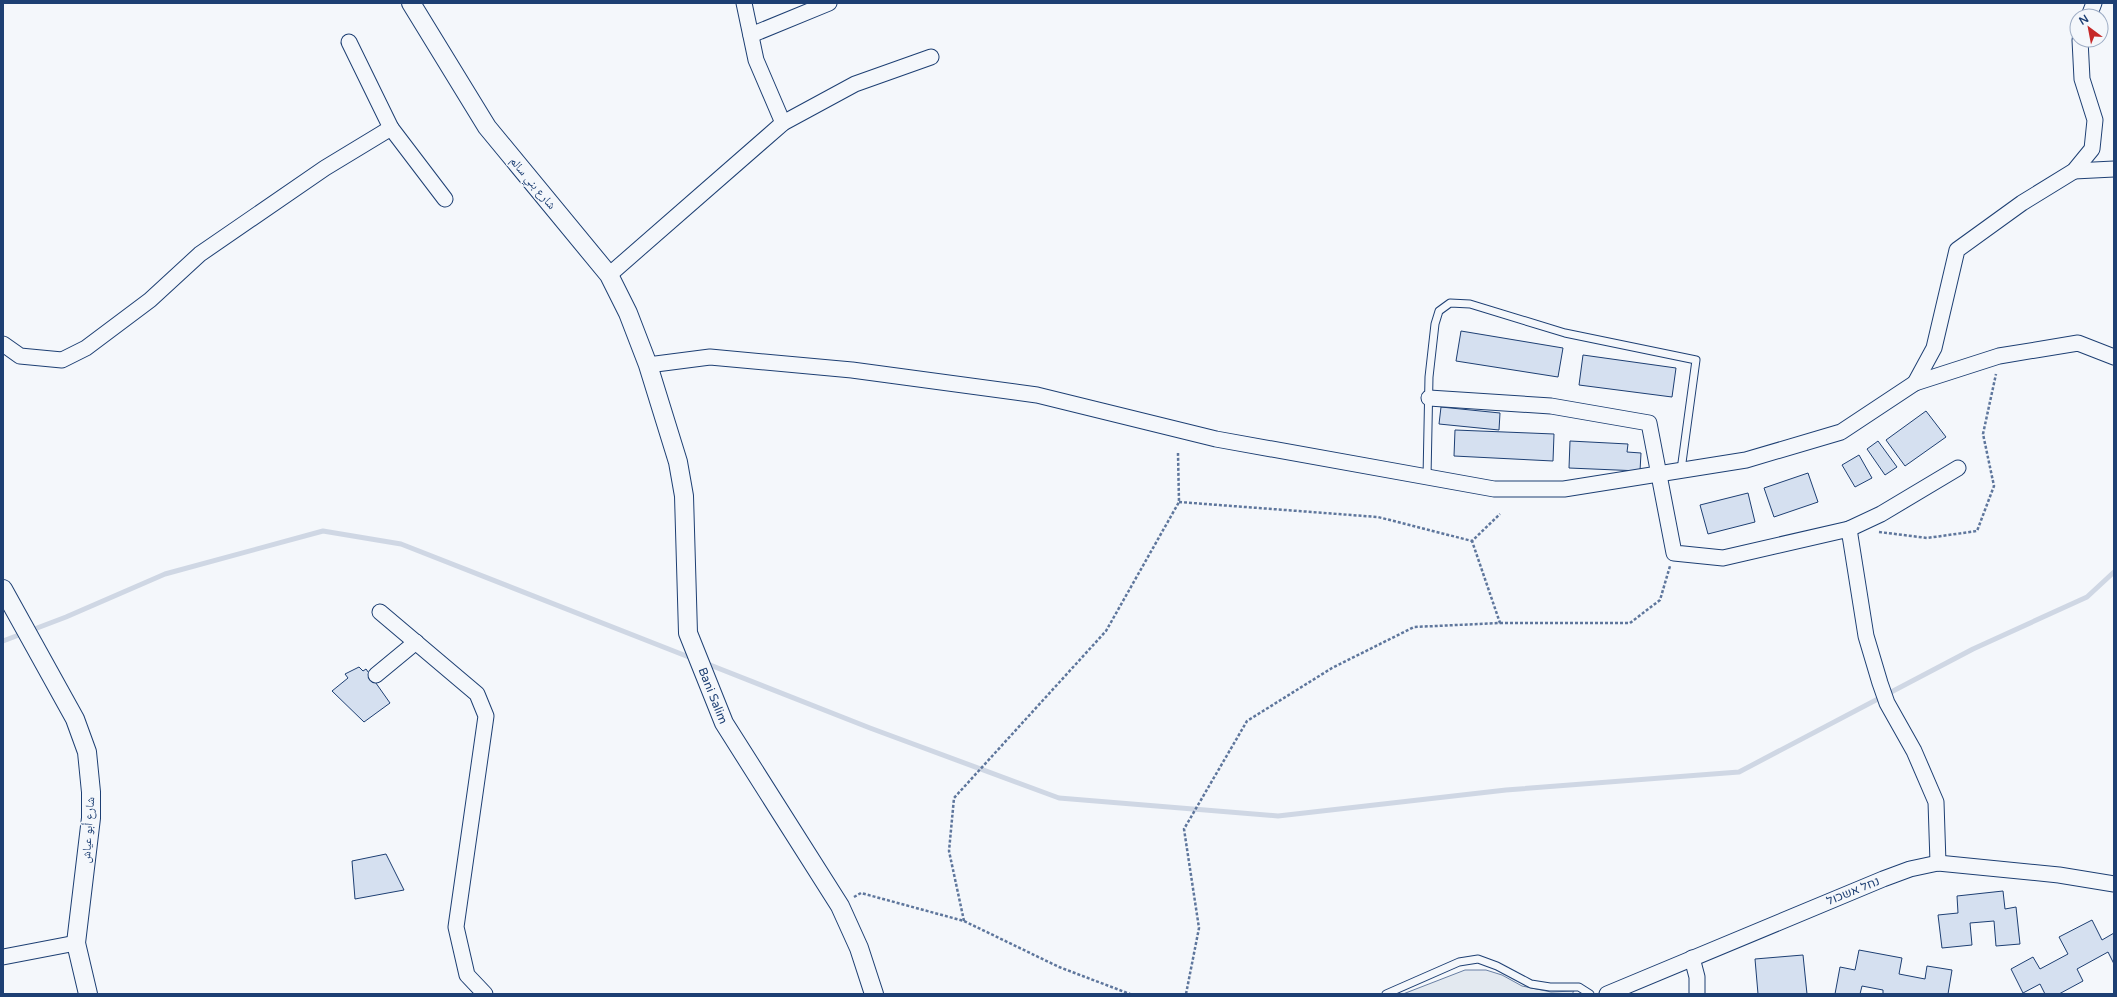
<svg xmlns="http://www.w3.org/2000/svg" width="2117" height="997" viewBox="0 0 2117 997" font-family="'Varela Round','Noto Naskh Arabic','Noto Sans Hebrew',sans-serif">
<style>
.green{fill:#e3e9f0;stroke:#687fa3}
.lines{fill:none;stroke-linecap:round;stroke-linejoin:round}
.stream{stroke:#cfd7e4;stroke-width:5}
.building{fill:#d5e0f0;stroke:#1d3f73}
.service-casing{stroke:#1d3f73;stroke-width:9}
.minor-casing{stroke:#1d3f73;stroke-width:17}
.tertiary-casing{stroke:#1d3f73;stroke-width:20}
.path{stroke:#5e769c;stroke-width:2.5;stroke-dasharray:3 2;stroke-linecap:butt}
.service{stroke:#f4f7fb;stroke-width:7}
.minor{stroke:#f4f7fb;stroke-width:15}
.tertiary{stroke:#f4f7fb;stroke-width:18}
.labels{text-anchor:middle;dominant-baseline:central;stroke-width:3;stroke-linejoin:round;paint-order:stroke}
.street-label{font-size:12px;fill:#1d3f73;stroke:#f4f7fb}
</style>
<rect width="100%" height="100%" fill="#f4f7fb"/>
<polygon class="green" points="1465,970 1486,970 1502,975 1522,986 1551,992 1574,991 1572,994 1403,994"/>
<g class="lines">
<g class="stream">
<polyline points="3,641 66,617 165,574 323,531 401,544 694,659"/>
<polyline points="705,663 870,728 1059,798 1278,816 1506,790 1739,772 1973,649 2087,597 2114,572"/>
</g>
</g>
<g class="building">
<polygon points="1461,331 1563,348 1558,377 1456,361"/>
<polygon points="1583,355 1676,368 1672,397 1579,385"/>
<polygon points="1441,407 1500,413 1499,430 1439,424"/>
<polygon points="1926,411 1946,437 1905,466 1886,440"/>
<polygon points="1455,430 1554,434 1553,461 1454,456"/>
<polygon points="1570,441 1628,444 1627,452 1641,453 1640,471 1569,468"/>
<polygon points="1878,441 1897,467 1885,475 1867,449"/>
<polygon points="1859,455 1872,478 1855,487 1842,465"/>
<polygon points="1808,473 1818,502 1774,517 1764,488"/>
<polygon points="1748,493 1755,522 1708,534 1700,505"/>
<polygon points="359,667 363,671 366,669 390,703 364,722 332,691 348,678 345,674"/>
<polygon points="386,854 404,890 355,899 352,861"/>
<polygon points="2003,891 2005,909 2016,907 2020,944 1996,946 1994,921 1970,923 1972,945 1942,948 1938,915 1958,913 1957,896"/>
<polygon points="2092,920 2102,940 2114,933 2114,964 2108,952 2077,969 2083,981 2059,994 2045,994 2040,984 2023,993 2011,969 2033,957 2040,969 2068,954 2059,937"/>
<polygon points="1859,950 1902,958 1899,974 1925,979 1927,966 1952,970 1948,994 1883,994 1883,990 1862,986 1860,994 1835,994 1840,967 1855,970"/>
<polygon points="1803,955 1807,994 1758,994 1755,959"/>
</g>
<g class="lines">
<defs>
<g id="service">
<polyline points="1427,477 1429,377 1435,324 1439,311 1450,303 1470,304 1565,333 1696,360 1681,470"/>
<polyline points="1386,994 1459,962 1478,959 1497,966 1531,984 1550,987 1579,987 1590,994"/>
</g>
<g id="minor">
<polyline points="744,3 756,60 783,123"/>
<polyline points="2089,16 2094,3"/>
<polyline points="751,35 829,3"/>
<polyline points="349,42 391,128"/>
<polyline points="2074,171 2114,169"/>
<polyline points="609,275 783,123 855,84 931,57"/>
<polyline points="3,344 20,356 62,360 86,348 150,300 200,254 325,168 391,128 445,199"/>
<polyline points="648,365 710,357 852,370 1037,395 1216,439 1494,489 1564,489 1746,460 1841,432 1915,383 1999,356 2078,343 2114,357"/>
<polyline points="1915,383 1934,348 1957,250 2022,203 2074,171 2092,149 2095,120 2082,79 2080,40"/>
<polyline points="1429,398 1551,406 1649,423 1674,553 1723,558 1849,529 1866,636 1880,683 1887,703 1914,751 1936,802 1938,863"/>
<polyline points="1849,529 1881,514 1958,468"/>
<polyline points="380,612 477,694 486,716 456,927 467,975 485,994"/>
<polyline points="376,675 416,642"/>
<polyline points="3,957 76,943"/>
<polyline points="1692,958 1697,977 1697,994"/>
<polyline points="1607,994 1883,879 1910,869 1938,863 2059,875 2114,884"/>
</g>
<g id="tertiary">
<path id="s1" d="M 411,3 L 487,127 L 609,275 L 628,313 L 648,365 L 678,462 L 684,496 L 688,633 L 724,723 L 840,906 L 859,948 L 874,994"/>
<polyline points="3,589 75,719 87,752 91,792 91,818 76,943 88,994"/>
</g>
</defs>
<use href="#service" class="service-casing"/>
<use href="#minor" class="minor-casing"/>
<use href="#tertiary" class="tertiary-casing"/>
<g class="path">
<polyline points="1179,502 1378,517 1472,541 1500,514"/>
<polyline points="1879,532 1927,538 1977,531 1994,486 1983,434 1996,374"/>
<polyline points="1500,623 1630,623 1660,600 1670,566"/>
<polyline points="854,897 861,893 964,921 1059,967 1130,994"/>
<polyline points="964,921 949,851 954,798 1106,631 1179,502 1178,453"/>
<polyline points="1186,994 1199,928 1184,829 1247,721 1332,668 1414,627 1500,623 1472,541"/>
</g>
<use href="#service" class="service"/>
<use href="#minor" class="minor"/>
<use href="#tertiary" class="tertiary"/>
</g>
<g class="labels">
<g class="street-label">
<text transform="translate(533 183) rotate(50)">شارع بني سالم</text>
<text stroke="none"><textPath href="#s1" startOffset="776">Bani Salim</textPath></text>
<text transform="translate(88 830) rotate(-86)">شارع أبو عياش</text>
<text transform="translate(1853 891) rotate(-22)">נחל אשכול</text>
</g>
</g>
<rect width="2117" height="997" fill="none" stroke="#1d3f73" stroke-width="8"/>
<g transform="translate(2089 28) rotate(328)"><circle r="19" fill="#f4f7fb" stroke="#9eadc5"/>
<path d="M0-3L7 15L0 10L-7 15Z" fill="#c62828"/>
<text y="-6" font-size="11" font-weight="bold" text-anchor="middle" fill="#1d3f73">N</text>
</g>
</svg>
